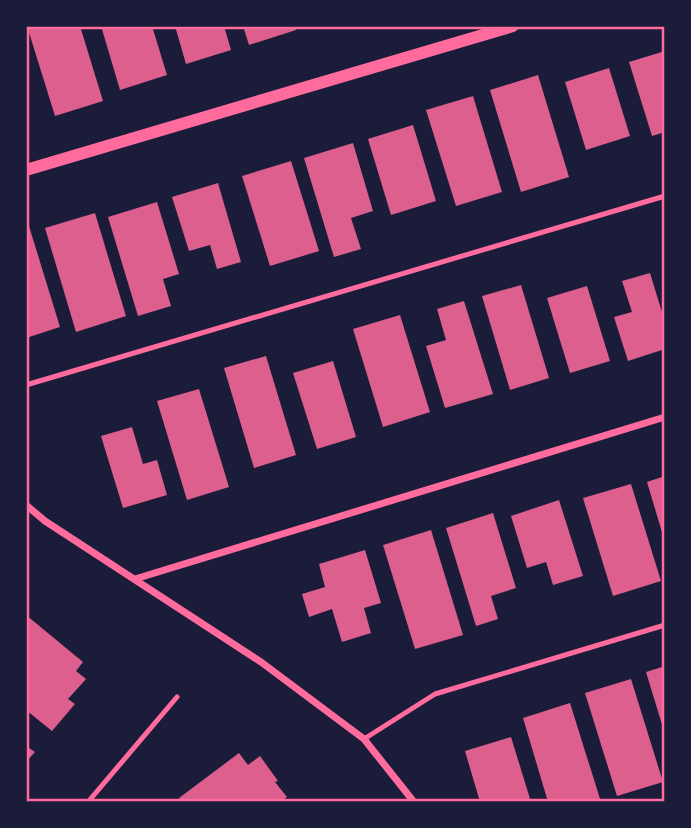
<svg xmlns="http://www.w3.org/2000/svg" width="691" height="828" viewBox="0 0 691 828" font-family="'Exo 2',sans-serif">
<style>
.building{fill:#dd5f8e}
.lines{fill:none;stroke-linecap:round;stroke-linejoin:round}
.service{stroke:#ff6b9d;stroke-width:5}
.minor{stroke:#ff6b9d;stroke-width:7}
.tertiary{stroke:#ff6b9d;stroke-width:12}
.neatline{fill:none;stroke:#ff6b9d;stroke-width:2.5}
</style>
<rect width="100%" height="100%" fill="#1b1b3a"/>
<g class="building">
<polygon points="27,26 80,26 103,101 55,116"/>
<polygon points="101,26 152,26 167,75 120,90"/>
<polygon points="175,26 224,26 231,50 186,64"/>
<polygon points="243,26 295,26 296,30 249,45"/>
<polygon points="665,51 665,132 652,136 629,62"/>
<polygon points="609,68 630,136 586,150 565,82"/>
<polygon points="538,75 569,177 521,192 490,90"/>
<polygon points="473,96 502,192 456,206 426,110"/>
<polygon points="413,125 436,201 391,215 368,139"/>
<polygon points="353,143 373,211 351,218 361,249 334,257 304,158"/>
<polygon points="291,161 319,251 270,266 242,176"/>
<polygon points="218,183 241,262 217,269 210,245 189,251 172,197"/>
<polygon points="157,202 179,274 163,279 171,306 138,316 108,217"/>
<polygon points="95,213 126,316 76,332 45,228"/>
<polygon points="29,226 60,327 26,338 26,227"/>
<polygon points="650,273 665,322 665,349 628,361 614,317 632,312 622,281"/>
<polygon points="521,285 549,378 510,390 482,296"/>
<polygon points="587,286 610,361 570,373 547,298"/>
<polygon points="464,301 493,394 445,408 426,346 446,340 437,309"/>
<polygon points="400,315 430,412 383,427 353,329"/>
<polygon points="266,356 296,455 254,468 224,368"/>
<polygon points="333,361 356,437 317,449 293,373"/>
<polygon points="199,389 229,487 187,500 157,401"/>
<polygon points="132,427 143,464 157,460 167,495 123,508 101,436"/>
<polygon points="665,476 665,539 664,539 647,482"/>
<polygon points="631,484 661,581 613,596 583,498"/>
<polygon points="559,500 583,576 553,585 546,562 527,568 511,516"/>
<polygon points="493,513 516,588 491,596 498,619 476,626 446,528"/>
<polygon points="431,530 463,635 415,649 383,545"/>
<polygon points="365,550 381,603 364,608 371,633 342,642 332,609 309,617 302,594 325,587 319,564"/>
<polygon points="26,615 83,662 76,671 86,679 68,699 75,704 52,731 26,710"/>
<polygon points="665,666 665,731 664,731 646,672"/>
<polygon points="631,679 663,782 617,796 585,693"/>
<polygon points="570,703 601,802 548,802 523,718"/>
<polygon points="511,737 531,802 480,802 465,751"/>
<polygon points="26,746 35,752 26,762"/>
<polygon points="239,753 248,765 260,756 278,781 275,782 287,797 280,802 182,802 179,798"/>
</g>
<g class="lines">
<g class="service">
<polyline points="26,385 665,196"/>
<polyline points="364,739 435,694 665,625"/>
<polyline points="88,802 177,697"/>
</g>
<g class="minor">
<polyline points="26,505 45,521 261,662 364,739 414,802"/>
<polyline points="135,579 665,417"/>
</g>
<polyline class="tertiary" points="26,170 513,26"/>
</g>
<rect width="691" height="828" fill="none" stroke="#1b1b3a" stroke-width="56"/>
<rect x="28" y="28" width="635" height="772" class="neatline"/>
</svg>
